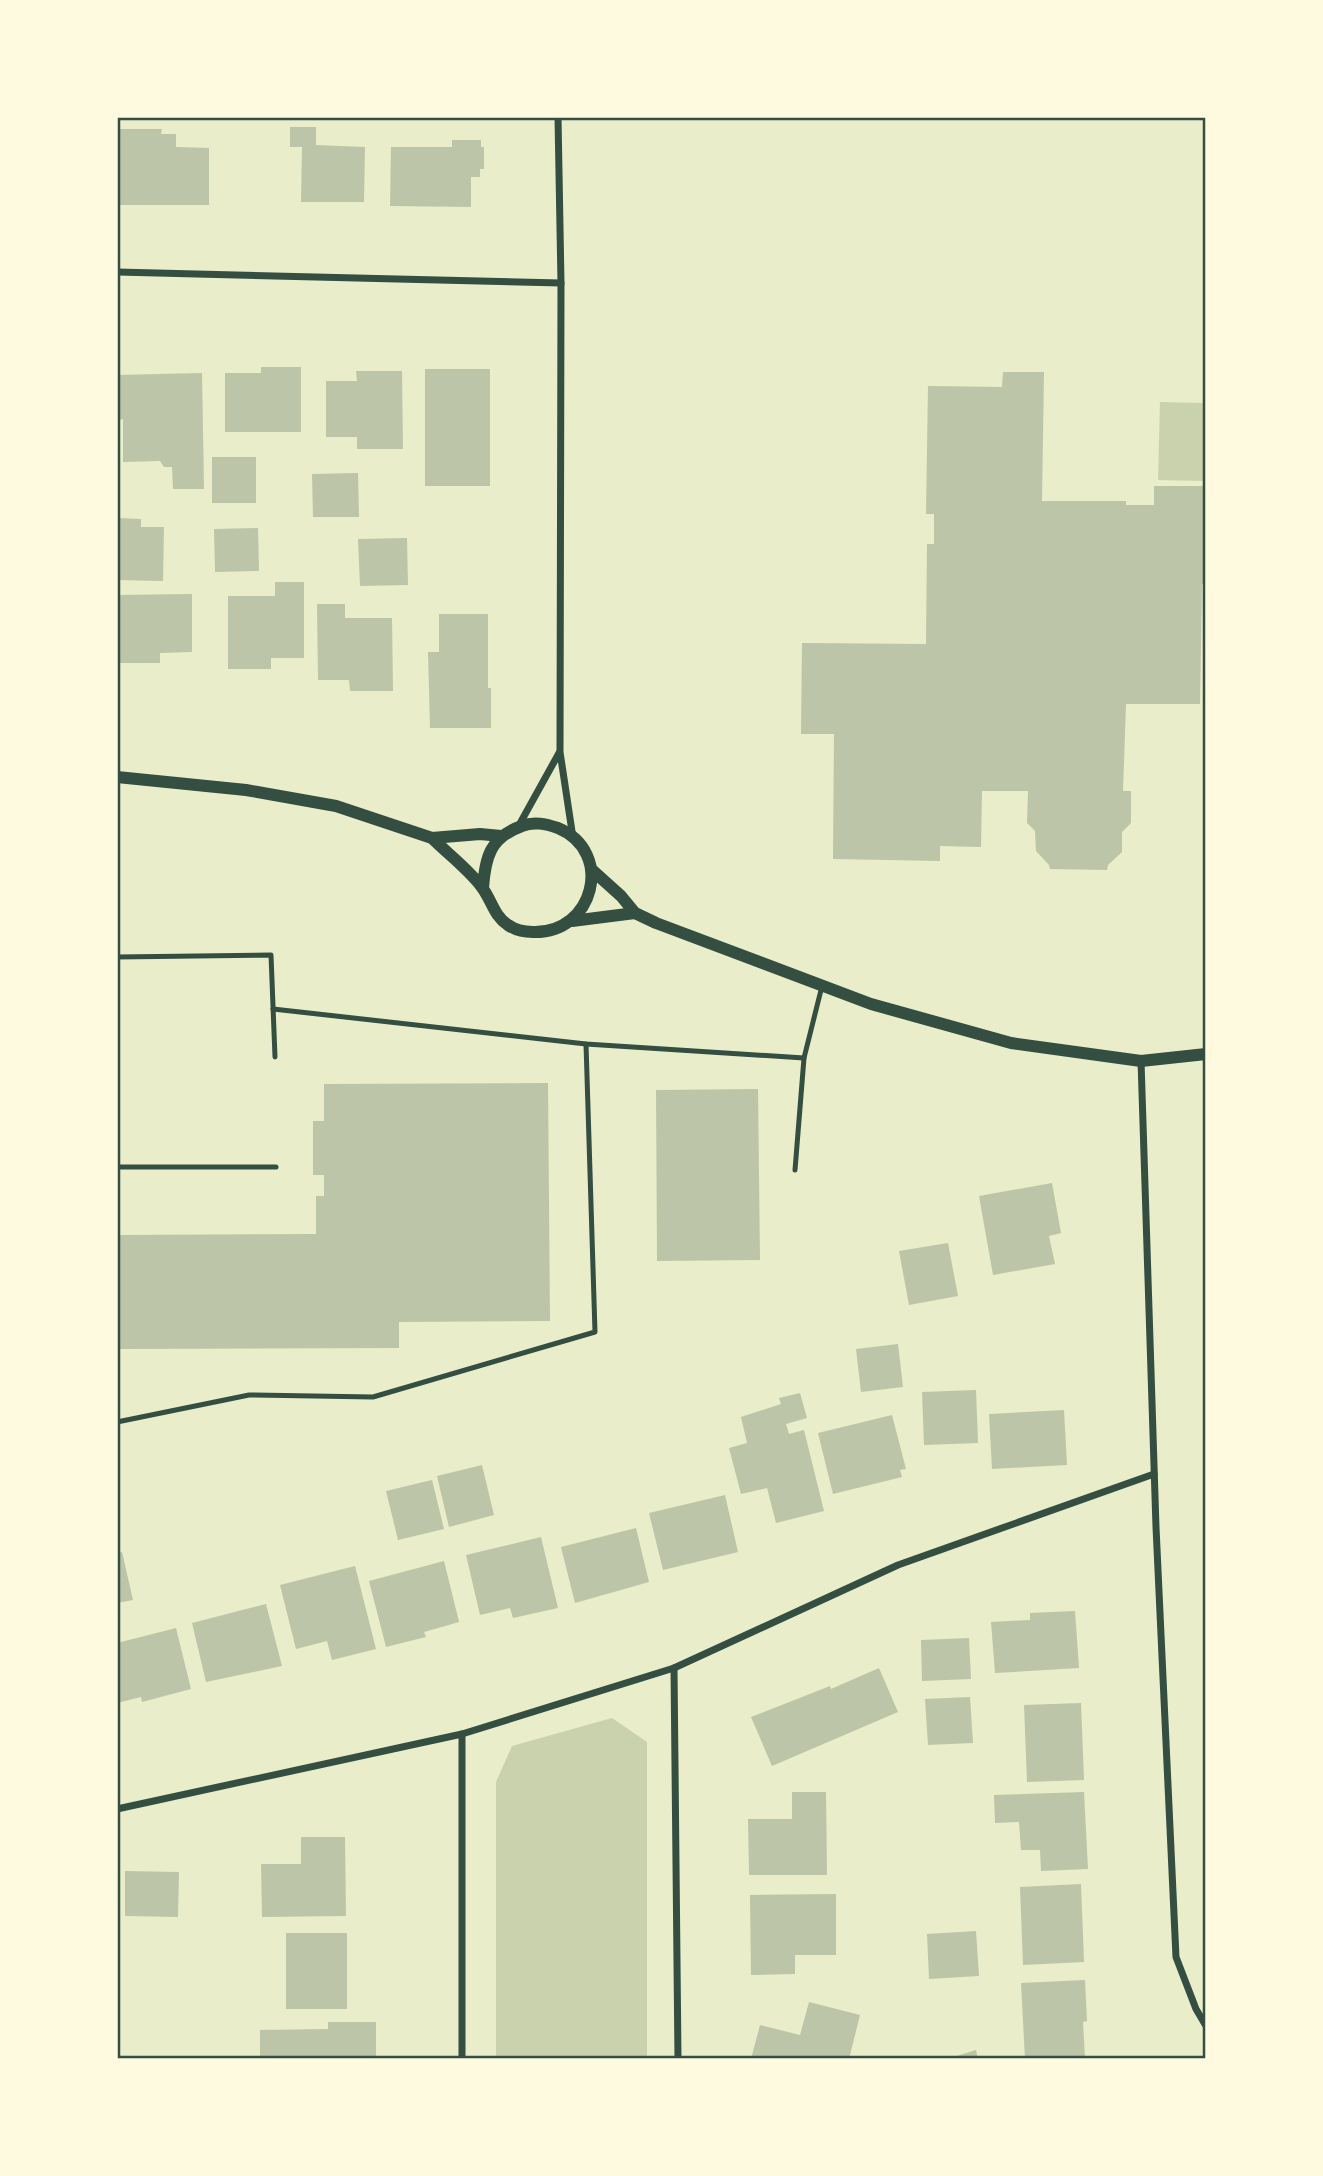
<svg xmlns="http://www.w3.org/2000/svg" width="1323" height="2176" viewBox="0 0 1323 2176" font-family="'Sofia Sans Condensed',sans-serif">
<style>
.green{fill:#cad2ad}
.building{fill:#bcc5a7}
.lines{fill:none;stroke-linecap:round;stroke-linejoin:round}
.service{stroke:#344e41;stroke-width:5}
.minor{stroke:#344e41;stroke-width:7}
.tertiary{stroke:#344e41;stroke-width:12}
.neatline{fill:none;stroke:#344e41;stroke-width:2.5}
</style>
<rect width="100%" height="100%" fill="#e9edc9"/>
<g class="green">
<polygon points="1160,402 1206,403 1206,481 1158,480"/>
<polygon points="612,1718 647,1742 647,2059 496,2059 496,1782 512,1746"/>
</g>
<g class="building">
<polygon points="290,127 316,127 316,145 365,147 364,202 301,202 302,147 290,147"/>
<polygon points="117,129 162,129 161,134 176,134 176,147 209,148 209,205 117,205"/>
<polygon points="452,140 481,140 481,147 484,147 484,169 480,169 480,177 471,177 471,207 390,206 391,147 452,147"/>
<polygon points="261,367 301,367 301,432 225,432 225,373 261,373"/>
<rect x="425" y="369" width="65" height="117"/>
<polygon points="356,371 402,371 403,449 357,449 357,437 326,437 326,381 357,381"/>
<polygon points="1003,372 1044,372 1042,501 1126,501 1126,505 1154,505 1154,486 1206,486 1206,584 1202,584 1200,704 1126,704 1123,791 1131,791 1131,823 1122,832 1122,852 1108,865 1107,870 1050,869 1049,865 1036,851 1035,831 1027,823 1028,791 982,791 981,847 940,846 940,861 833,859 834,734 801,734 802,643 926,644 927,544 934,544 934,514 926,514 928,386 1002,387"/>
<polygon points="202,373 204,489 173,489 172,467 164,467 160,461 123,462 123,419 117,420 117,375"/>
<rect x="212" y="457" width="44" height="46"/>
<polygon points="358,473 359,517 313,517 312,474"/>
<polygon points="117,518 141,519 141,527 164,527 163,581 117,580"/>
<polygon points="258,528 259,571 215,572 214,529"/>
<polygon points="407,538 408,585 360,586 358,539"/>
<polygon points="275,582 304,582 304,658 271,658 271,669 228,669 228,596 275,596"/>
<polygon points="192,594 192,652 160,653 160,663 117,663 117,595"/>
<polygon points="317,604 345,604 345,618 392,618 393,691 350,691 349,680 318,680"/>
<polygon points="439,614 488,614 488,688 491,688 491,728 430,728 428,652 439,652"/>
<polygon points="548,1083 550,1321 399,1322 399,1348 117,1349 117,1235 316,1234 316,1196 324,1196 324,1175 313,1175 313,1121 324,1121 324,1084"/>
<polygon points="758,1089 760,1260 657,1261 656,1090"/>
<polygon points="1052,1183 1061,1233 1049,1236 1055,1264 993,1275 979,1196"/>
<polygon points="948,1243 958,1296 909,1305 899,1251"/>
<polygon points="898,1344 903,1387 861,1392 856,1349"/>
<polygon points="976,1390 978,1443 924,1445 922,1392"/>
<polygon points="800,1393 807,1418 786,1424 789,1434 804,1430 824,1511 776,1523 767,1488 741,1494 729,1448 747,1443 741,1417 781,1404 779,1398"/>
<polygon points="1064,1410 1067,1465 992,1469 989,1414"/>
<polygon points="892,1415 906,1469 900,1470 902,1477 833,1494 818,1433"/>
<polygon points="482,1465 494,1515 449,1527 437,1476"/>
<polygon points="432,1480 444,1529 398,1540 386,1491"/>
<polygon points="725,1495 738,1552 663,1570 649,1513"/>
<polygon points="636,1528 649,1582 575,1603 561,1547"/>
<polygon points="541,1537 558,1608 513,1618 510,1608 480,1615 466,1555"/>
<polygon points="122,1552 133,1600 117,1603 117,1553"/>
<polygon points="444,1561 459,1622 424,1632 426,1637 386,1647 369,1581"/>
<polygon points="355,1566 376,1649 332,1660 327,1641 296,1649 280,1585"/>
<polygon points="266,1604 282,1666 206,1682 192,1623"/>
<polygon points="1075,1611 1079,1668 995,1673 991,1622 1030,1620 1030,1613"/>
<polygon points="176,1628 191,1689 142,1702 141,1697 117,1703 117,1643"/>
<polygon points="969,1638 971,1679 922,1681 921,1640"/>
<polygon points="879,1668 898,1712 772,1766 751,1717 830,1686 831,1689"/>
<polygon points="970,1697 973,1743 928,1745 925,1699"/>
<polygon points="1081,1703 1084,1780 1027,1782 1024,1705"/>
<polygon points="792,1792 826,1792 827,1875 749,1875 748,1819 792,1819"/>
<polygon points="1084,1792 1088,1869 1041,1871 1040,1850 1021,1850 1019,1822 995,1823 994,1795"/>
<polygon points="301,1837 345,1837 346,1916 262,1917 261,1864 301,1864"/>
<polygon points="125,1871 179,1872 178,1917 125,1916"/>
<polygon points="1081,1884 1084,1962 1023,1965 1020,1887"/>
<polygon points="836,1894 836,1955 795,1955 795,1974 751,1975 750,1895"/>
<polygon points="976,1931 979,1976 929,1979 927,1934"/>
<rect x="286" y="1933" width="61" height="76"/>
<polygon points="1085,1980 1087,2021 1083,2022 1085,2058 1025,2059 1021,1983"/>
<polygon points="809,2002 860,2015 849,2059 751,2059 760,2025 800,2035"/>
<polygon points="328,2022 376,2022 376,2059 260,2059 260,2030 328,2029"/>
<polygon points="976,2050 978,2059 950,2059 950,2058"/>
</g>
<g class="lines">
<g class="service">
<polyline points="117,957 271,955 275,1057"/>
<polyline points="273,1009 586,1044 804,1058 822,986"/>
<polyline points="117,1167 276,1167"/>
<polyline points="795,1170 804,1058"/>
<polyline points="117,1422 249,1395 373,1397 595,1332 586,1044"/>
</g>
<g class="minor">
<polyline points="558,117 561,283 560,752 573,838"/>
<polyline points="117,272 561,283"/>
<polyline points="518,827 559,753"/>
<polyline points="1141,1061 1156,1527 1176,1957 1196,2009 1206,2026"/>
<polyline points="674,1668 678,2059"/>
<polyline points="462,1734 462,2059"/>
<polyline points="117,1809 462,1734 674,1668 898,1565 1154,1474"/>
</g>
<g class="tertiary">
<polyline points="117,777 246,790 336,806 432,838 480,834 501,836"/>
<path d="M 432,838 C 448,854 467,868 481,886 C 492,900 493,915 508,925 C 515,930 525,932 533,932 C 594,934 615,852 558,828 C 546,824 534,821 522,826 C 490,837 485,858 483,888"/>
<polyline points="591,869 621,896 635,913 656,923 871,1004 1011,1043 1141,1061 1206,1054"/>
<polyline points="572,921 635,913"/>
</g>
</g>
<rect width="1323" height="2176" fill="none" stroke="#fefae0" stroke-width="238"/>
<rect x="119" y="119" width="1085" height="1938" class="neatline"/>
</svg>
